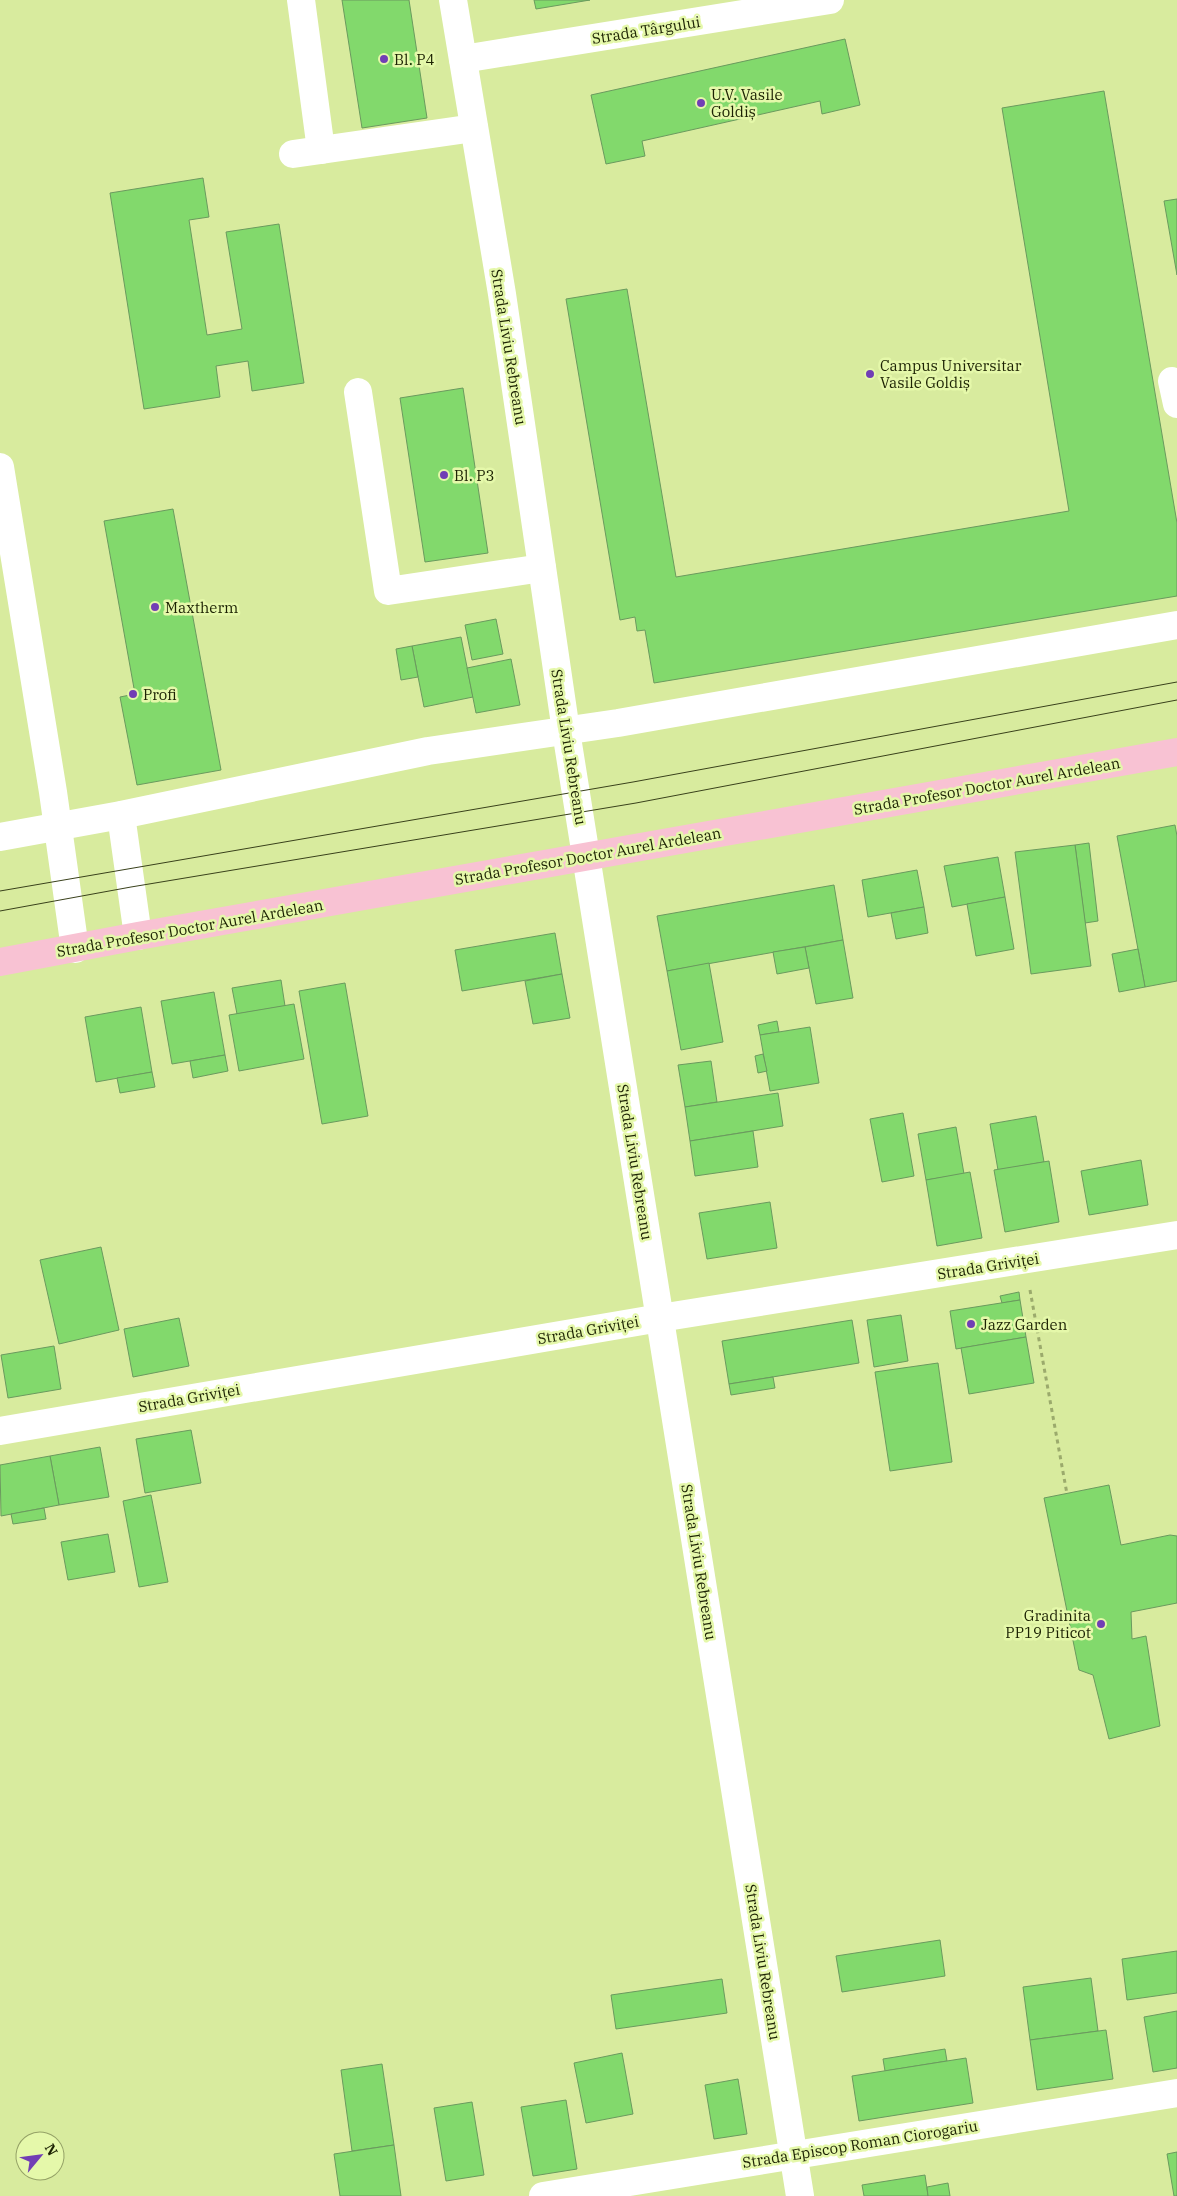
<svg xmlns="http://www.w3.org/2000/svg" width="1177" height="2196" viewBox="0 0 1177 2196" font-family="'IBM Plex Serif',serif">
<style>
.building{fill:#82d96c;stroke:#6a9a5e}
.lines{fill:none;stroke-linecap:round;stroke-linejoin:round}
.path{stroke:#9baa6c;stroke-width:3;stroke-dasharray:4 4;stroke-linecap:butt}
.minor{stroke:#fff;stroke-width:28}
.major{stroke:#f8c2d3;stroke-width:28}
.tram{stroke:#39411b;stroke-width:1}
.poi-dot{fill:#713eb5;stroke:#e5f8aa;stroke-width:2}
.labels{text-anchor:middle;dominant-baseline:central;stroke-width:5;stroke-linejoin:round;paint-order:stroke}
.street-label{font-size:15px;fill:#1c2203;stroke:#e5f8aa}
.poi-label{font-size:15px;fill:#1c2203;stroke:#e5f8aa;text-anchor:start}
</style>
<rect width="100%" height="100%" fill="#d8eb9e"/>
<g class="building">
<polygon points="342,0 409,0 427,118 362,128"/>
<polygon points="534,0 590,0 536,9"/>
<polygon points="845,39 860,105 822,114 820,101 642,141 645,156 606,164 591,95"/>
<polygon points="1104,91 1177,523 1177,596 654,683 645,630 637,631 635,617 620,620 566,299 627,289 676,577 1069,511 1002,108"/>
<polygon points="203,178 209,217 189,220 207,335 242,329 226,232 279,224 304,383 252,391 248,361 216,366 220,397 144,409 110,193"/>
<polygon points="1177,199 1177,275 1164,201"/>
<polygon points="463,388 488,553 425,562 400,398"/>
<polygon points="173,509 221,770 137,785 120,697 135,694 104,521"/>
<polygon points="496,619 503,654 472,660 465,625"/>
<polygon points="461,637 473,697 424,707 412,646"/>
<polygon points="412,646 418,677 401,680 396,649"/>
<polygon points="511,659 520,705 476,713 467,668"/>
<polygon points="1175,825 1177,836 1177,981 1145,987 1117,836"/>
<polygon points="1089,843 1098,921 1085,923 1075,845"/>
<polygon points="1075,845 1091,966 1031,974 1015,852"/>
<polygon points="998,857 1005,897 952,907 944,866"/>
<polygon points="917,870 924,907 868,917 862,880"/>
<polygon points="834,885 843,940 667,971 657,916"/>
<polygon points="1005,897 1014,949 976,956 967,904"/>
<polygon points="924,907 928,933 896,939 891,913"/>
<polygon points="555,933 562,974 462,991 455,950"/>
<polygon points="843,940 853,998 816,1004 805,947"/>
<polygon points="805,947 809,968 777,974 773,952"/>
<polygon points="1138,949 1145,987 1119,992 1112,954"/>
<polygon points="709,963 723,1042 681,1050 667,971"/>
<polygon points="562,974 570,1018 533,1024 525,981"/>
<polygon points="281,980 285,1006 237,1014 232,988"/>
<polygon points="345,983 368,1116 322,1124 299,991"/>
<polygon points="214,992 225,1055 172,1064 161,1001"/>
<polygon points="294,1004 304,1059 239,1071 229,1015"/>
<polygon points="141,1007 152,1072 96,1082 85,1017"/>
<polygon points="777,1021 779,1032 760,1035 758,1025"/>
<polygon points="810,1027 819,1083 770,1091 760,1035"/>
<polygon points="763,1054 767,1071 758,1073 755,1056"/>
<polygon points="225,1055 228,1071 193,1078 190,1061"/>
<polygon points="711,1061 717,1102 685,1107 678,1065"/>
<polygon points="152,1072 155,1087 120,1093 117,1078"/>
<polygon points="778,1093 783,1126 690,1141 685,1107"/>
<polygon points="903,1113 914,1176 882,1182 870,1119"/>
<polygon points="1036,1116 1044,1162 998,1170 990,1124"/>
<polygon points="956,1127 964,1174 926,1180 918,1134"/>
<polygon points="753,1131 758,1167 695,1176 690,1141"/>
<polygon points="1141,1160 1148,1205 1089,1215 1081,1171"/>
<polygon points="1049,1161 1059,1222 1005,1232 994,1170"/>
<polygon points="970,1172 982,1238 937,1246 926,1180"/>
<polygon points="770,1202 777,1248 707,1259 699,1213"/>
<polygon points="101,1247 119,1330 59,1344 40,1260"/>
<polygon points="1019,1292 1020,1300 1002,1303 1000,1296"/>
<polygon points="1020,1300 1026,1337 956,1349 950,1311"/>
<polygon points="901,1315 908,1361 874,1367 867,1320"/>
<polygon points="179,1318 189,1366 133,1377 124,1329"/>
<polygon points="852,1320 859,1363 729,1384 722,1341"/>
<polygon points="1026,1337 1034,1383 969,1394 961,1348"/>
<polygon points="54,1346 61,1389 8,1398 1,1355"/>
<polygon points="938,1363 952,1462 890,1471 875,1372"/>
<polygon points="773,1377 775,1388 731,1395 729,1384"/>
<polygon points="191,1430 201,1483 145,1493 136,1439"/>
<polygon points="100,1447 109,1497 59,1505 50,1456"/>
<polygon points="50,1456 59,1505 1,1516 0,1465"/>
<polygon points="1109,1485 1121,1545 1170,1535 1177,1536 1177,1603 1131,1612 1132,1639 1146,1636 1160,1726 1109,1739 1093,1675 1079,1670 1044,1498"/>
<polygon points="151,1495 168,1582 139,1587 123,1501"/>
<polygon points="44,1508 46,1519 13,1524 11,1514"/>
<polygon points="108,1534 115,1572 68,1580 61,1542"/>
<polygon points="940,1940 945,1976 842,1992 836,1956"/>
<polygon points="1177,1951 1177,1993 1127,2000 1122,1959"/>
<polygon points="1091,1978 1098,2031 1030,2040 1023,1987"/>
<polygon points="722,1979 727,2013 616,2029 611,1995"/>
<polygon points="1177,2011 1177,2068 1153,2072 1144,2017"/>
<polygon points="1106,2030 1113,2079 1037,2090 1030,2040"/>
<polygon points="945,2049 947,2061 885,2071 883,2059"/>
<polygon points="622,2053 633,2114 586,2123 574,2063"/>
<polygon points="966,2058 973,2103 859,2121 852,2076"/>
<polygon points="382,2064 394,2145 352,2151 341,2070"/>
<polygon points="738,2079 747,2134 714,2139 705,2085"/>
<polygon points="566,2100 577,2169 533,2176 521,2107"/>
<polygon points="472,2102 484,2175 446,2181 434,2108"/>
<polygon points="394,2145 401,2196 340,2196 334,2154"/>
<polygon points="1177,2152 1177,2196 1174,2196 1167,2154"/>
<polygon points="925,2175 928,2196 864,2196 862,2185"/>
<polygon points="948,2183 950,2196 928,2196 927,2187"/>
</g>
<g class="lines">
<polyline class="path" points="1030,1290 1067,1494"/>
<g class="minor">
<polyline points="301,0 321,150 474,128"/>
<polyline points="453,0 502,294 566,731 800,2196"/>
<polyline points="463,59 830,0"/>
<polyline points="293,154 321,150"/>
<polyline points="1172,381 1177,404"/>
<polyline points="358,392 388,591 542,568"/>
<polyline points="0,467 53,792 75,949"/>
<polyline points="121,815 138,936"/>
<polyline points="0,837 121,815 428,751 618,723 1177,625"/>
<polyline points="0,1431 660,1318 1177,1235"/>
<polyline points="543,2196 1177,2093"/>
</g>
<polyline class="major" points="0,962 138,936 1177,752"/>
<g class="tram">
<polyline points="0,891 633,782 1177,682"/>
<polyline points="0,911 131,887 636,803 1177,700"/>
</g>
</g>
<g class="poi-dot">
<circle cx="384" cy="59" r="5"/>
<circle cx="701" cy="103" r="5"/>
<circle cx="870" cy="374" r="5"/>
<circle cx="444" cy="475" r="5"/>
<circle cx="155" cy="607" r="5"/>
<circle cx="133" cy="694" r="5"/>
<circle cx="971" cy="1324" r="5"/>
<circle cx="1101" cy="1624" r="5"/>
</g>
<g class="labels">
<g class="street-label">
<text transform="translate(646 30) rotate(-9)">Strada Târgului</text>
<text transform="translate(509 347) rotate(81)">Strada Liviu Rebreanu</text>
<text transform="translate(569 747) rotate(81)">Strada Liviu Rebreanu</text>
<text transform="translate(987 786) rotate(-10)">Strada Profesor Doctor Aurel Ardelean</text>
<text transform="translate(588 856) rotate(-10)">Strada Profesor Doctor Aurel Ardelean</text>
<text transform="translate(190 928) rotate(-10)">Strada Profesor Doctor Aurel Ardelean</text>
<text transform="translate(635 1162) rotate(81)">Strada Liviu Rebreanu</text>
<text transform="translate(988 1266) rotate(-9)">Strada Griviței</text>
<text transform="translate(588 1330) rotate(-10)">Strada Griviței</text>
<text transform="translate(189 1398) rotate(-10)">Strada Griviței</text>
<text transform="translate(699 1562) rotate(81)">Strada Liviu Rebreanu</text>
<text transform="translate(763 1962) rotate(81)">Strada Liviu Rebreanu</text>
<text transform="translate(860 2144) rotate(-9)">Strada Episcop Roman Ciorogariu</text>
</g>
<g class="poi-label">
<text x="394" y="59">Bl. P4</text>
<text x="711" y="94">U.V. Vasile<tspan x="711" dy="17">Goldiș</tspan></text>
<text x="880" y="365">Campus Universitar<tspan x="880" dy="17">Vasile Goldiș</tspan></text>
<text x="454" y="475">Bl. P3</text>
<text x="165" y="607">Maxtherm</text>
<text x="143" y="694">Profi</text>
<text x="981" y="1324">Jazz Garden</text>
<text x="1091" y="1615" text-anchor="end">Gradinita<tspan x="1091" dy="17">PP19 Piticot</tspan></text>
</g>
</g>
<g transform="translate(40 2156) rotate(61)"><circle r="24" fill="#e5f8aa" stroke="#95a267"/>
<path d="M0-4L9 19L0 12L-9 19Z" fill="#713eb5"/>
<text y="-8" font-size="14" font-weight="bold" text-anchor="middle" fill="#1c2203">N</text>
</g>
</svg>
